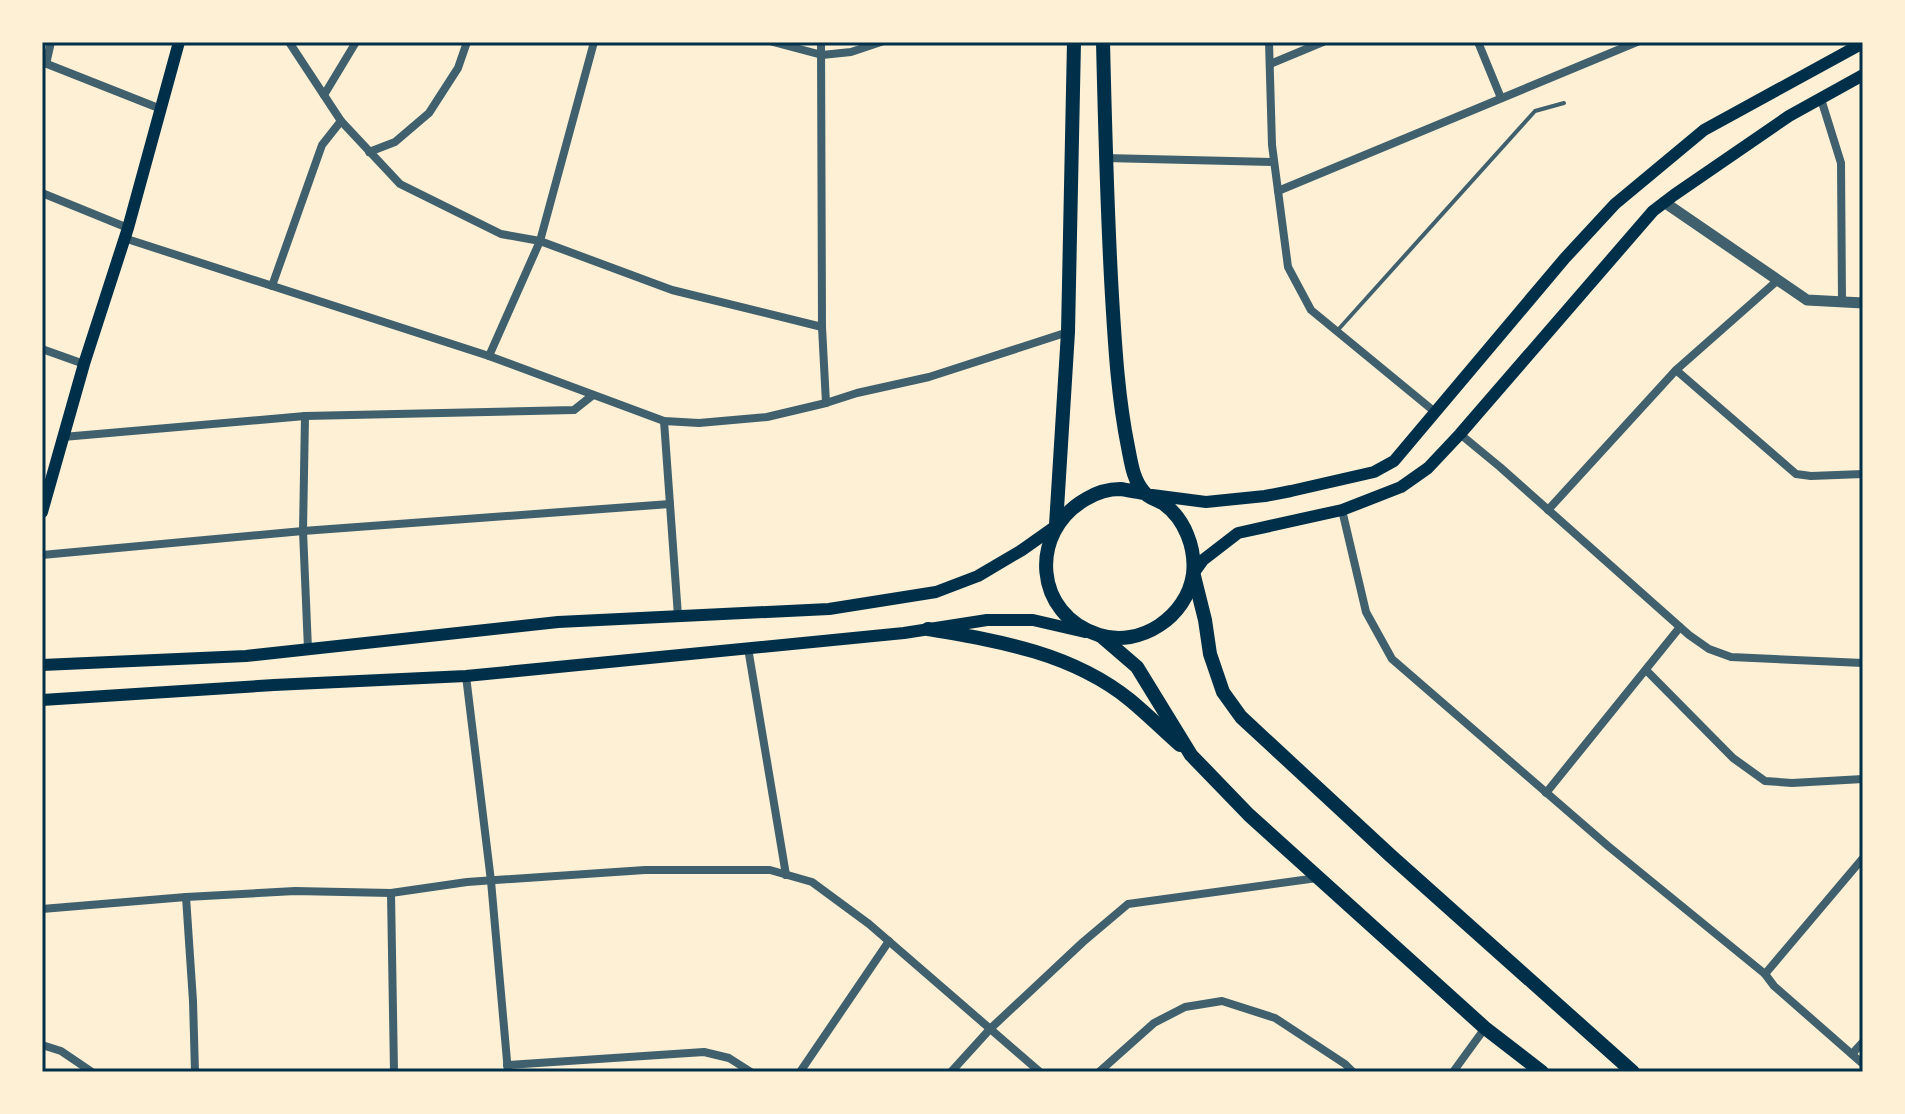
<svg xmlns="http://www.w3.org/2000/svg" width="1905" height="1114" viewBox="0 0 1905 1114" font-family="Montserrat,sans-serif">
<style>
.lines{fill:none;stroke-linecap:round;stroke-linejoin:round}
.service{stroke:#3f606c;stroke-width:4}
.minor{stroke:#3f606c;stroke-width:8}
.tertiary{stroke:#3f606c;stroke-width:11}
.secondary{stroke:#003049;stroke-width:12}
.primary{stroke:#003049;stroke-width:14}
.neatline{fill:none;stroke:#003049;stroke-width:3}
</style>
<rect width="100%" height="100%" fill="#fdf0d5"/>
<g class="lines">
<polyline class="service" points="1337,331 1535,111 1564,103"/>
<g class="minor">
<polyline points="289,42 341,121 400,184 501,234 540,241 672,290 822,327"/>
<polyline points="773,42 822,55 851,52 881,42"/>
<polyline points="821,42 822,327 826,403"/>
<polyline points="1269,42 1272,145 1288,267 1311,310 1435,412"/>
<polyline points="1478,42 1501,98"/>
<polyline points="42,62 161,109"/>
<polyline points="46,64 51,42"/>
<polyline points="1270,64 1323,42"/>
<polyline points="324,95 356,42"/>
<polyline points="1821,99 1841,163 1842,302"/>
<polyline points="369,152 395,142 429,113 458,68 467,42"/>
<polyline points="1105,158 1274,162"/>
<polyline points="1278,191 1637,42"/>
<polyline points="42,193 128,228"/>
<polyline points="124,238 489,356 664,421 699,423 767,417 826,403 857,393 929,377 1068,332"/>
<polyline points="272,286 322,145 341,121"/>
<polyline points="42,349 84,364"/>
<polyline points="489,356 540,241 594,42"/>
<polyline points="1676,370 1796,474 1811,476 1863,474"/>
<polyline points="305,416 303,531 308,649"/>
<polyline points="664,421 678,616"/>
<polyline points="1460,434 1500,467 1689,635 1709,649 1731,657 1863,663"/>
<polyline points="63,437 305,416 574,410 593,395"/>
<polyline points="1342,510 1366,612 1392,659 1608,846 1765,974 1774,986 1863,1064"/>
<polyline points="1548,510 1676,370 1778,280"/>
<polyline points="42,555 303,531 670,504"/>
<polyline points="748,648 786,875"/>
<polyline points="1646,670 1733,758 1765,781 1792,783 1863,779"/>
<polyline points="466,676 491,881 508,1072"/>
<polyline points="1546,793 1680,627"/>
<polyline points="391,893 394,1072"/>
<polyline points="186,897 193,1001 195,1072"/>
<polyline points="42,909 186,897 295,891 391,893 467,882 645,870 770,870 812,882 869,924 1040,1072"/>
<polyline points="1765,974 1863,858"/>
<polyline points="42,1045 61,1051 92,1072"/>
<polyline points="1852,1054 1863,1042"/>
<polyline points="507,1065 704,1052 729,1058 751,1072"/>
<polyline points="800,1072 889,941"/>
<polyline points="951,1072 990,1029 1083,942 1128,904 1317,878"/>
<polyline points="1099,1072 1154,1023 1185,1007 1222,1001 1275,1018 1345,1064 1353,1072"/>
<polyline points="1453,1072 1485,1028"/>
</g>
<polyline class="tertiary" points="1664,202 1807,300 1863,303"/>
<g class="secondary">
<polyline points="1152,495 1206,502 1265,496 1291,491 1374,472 1394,461 1565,258 1615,204 1704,130 1863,43"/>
<polyline points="42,512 84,364 128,228 179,42"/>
<polyline points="1193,574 1203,560 1238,533 1342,510 1401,487 1428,468 1460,434 1653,211 1674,195 1789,116 1863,75"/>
<polyline points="42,665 246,656 558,622 829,609 936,592 978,576 1022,550 1056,526"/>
<polyline points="42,700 274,685 466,676 904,633 987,620 1033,620 1085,632"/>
</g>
<g class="primary">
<path d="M 1103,42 C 1105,127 1107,211 1112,296 C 1115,346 1118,398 1128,447 C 1131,462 1133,480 1144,492 C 1148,498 1158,500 1164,504 C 1185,519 1196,549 1193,574 C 1187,617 1140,648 1099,635 C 1034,615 1028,532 1086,499 C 1096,493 1109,489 1120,489 C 1128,490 1137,492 1144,493"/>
<polyline points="1056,525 1068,332 1074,42"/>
<polyline points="1194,576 1205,620 1210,654 1223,692 1241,717 1391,856 1633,1072"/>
<path d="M 928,629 C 999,641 1072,653 1130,700 C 1147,714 1163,730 1180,745"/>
<polyline points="1101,636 1137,667 1191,755 1249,815 1485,1028 1542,1072"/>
</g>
</g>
<rect width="1905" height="1114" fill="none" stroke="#fdf0d5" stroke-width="88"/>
<rect x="44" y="44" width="1817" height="1026" class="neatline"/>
</svg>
